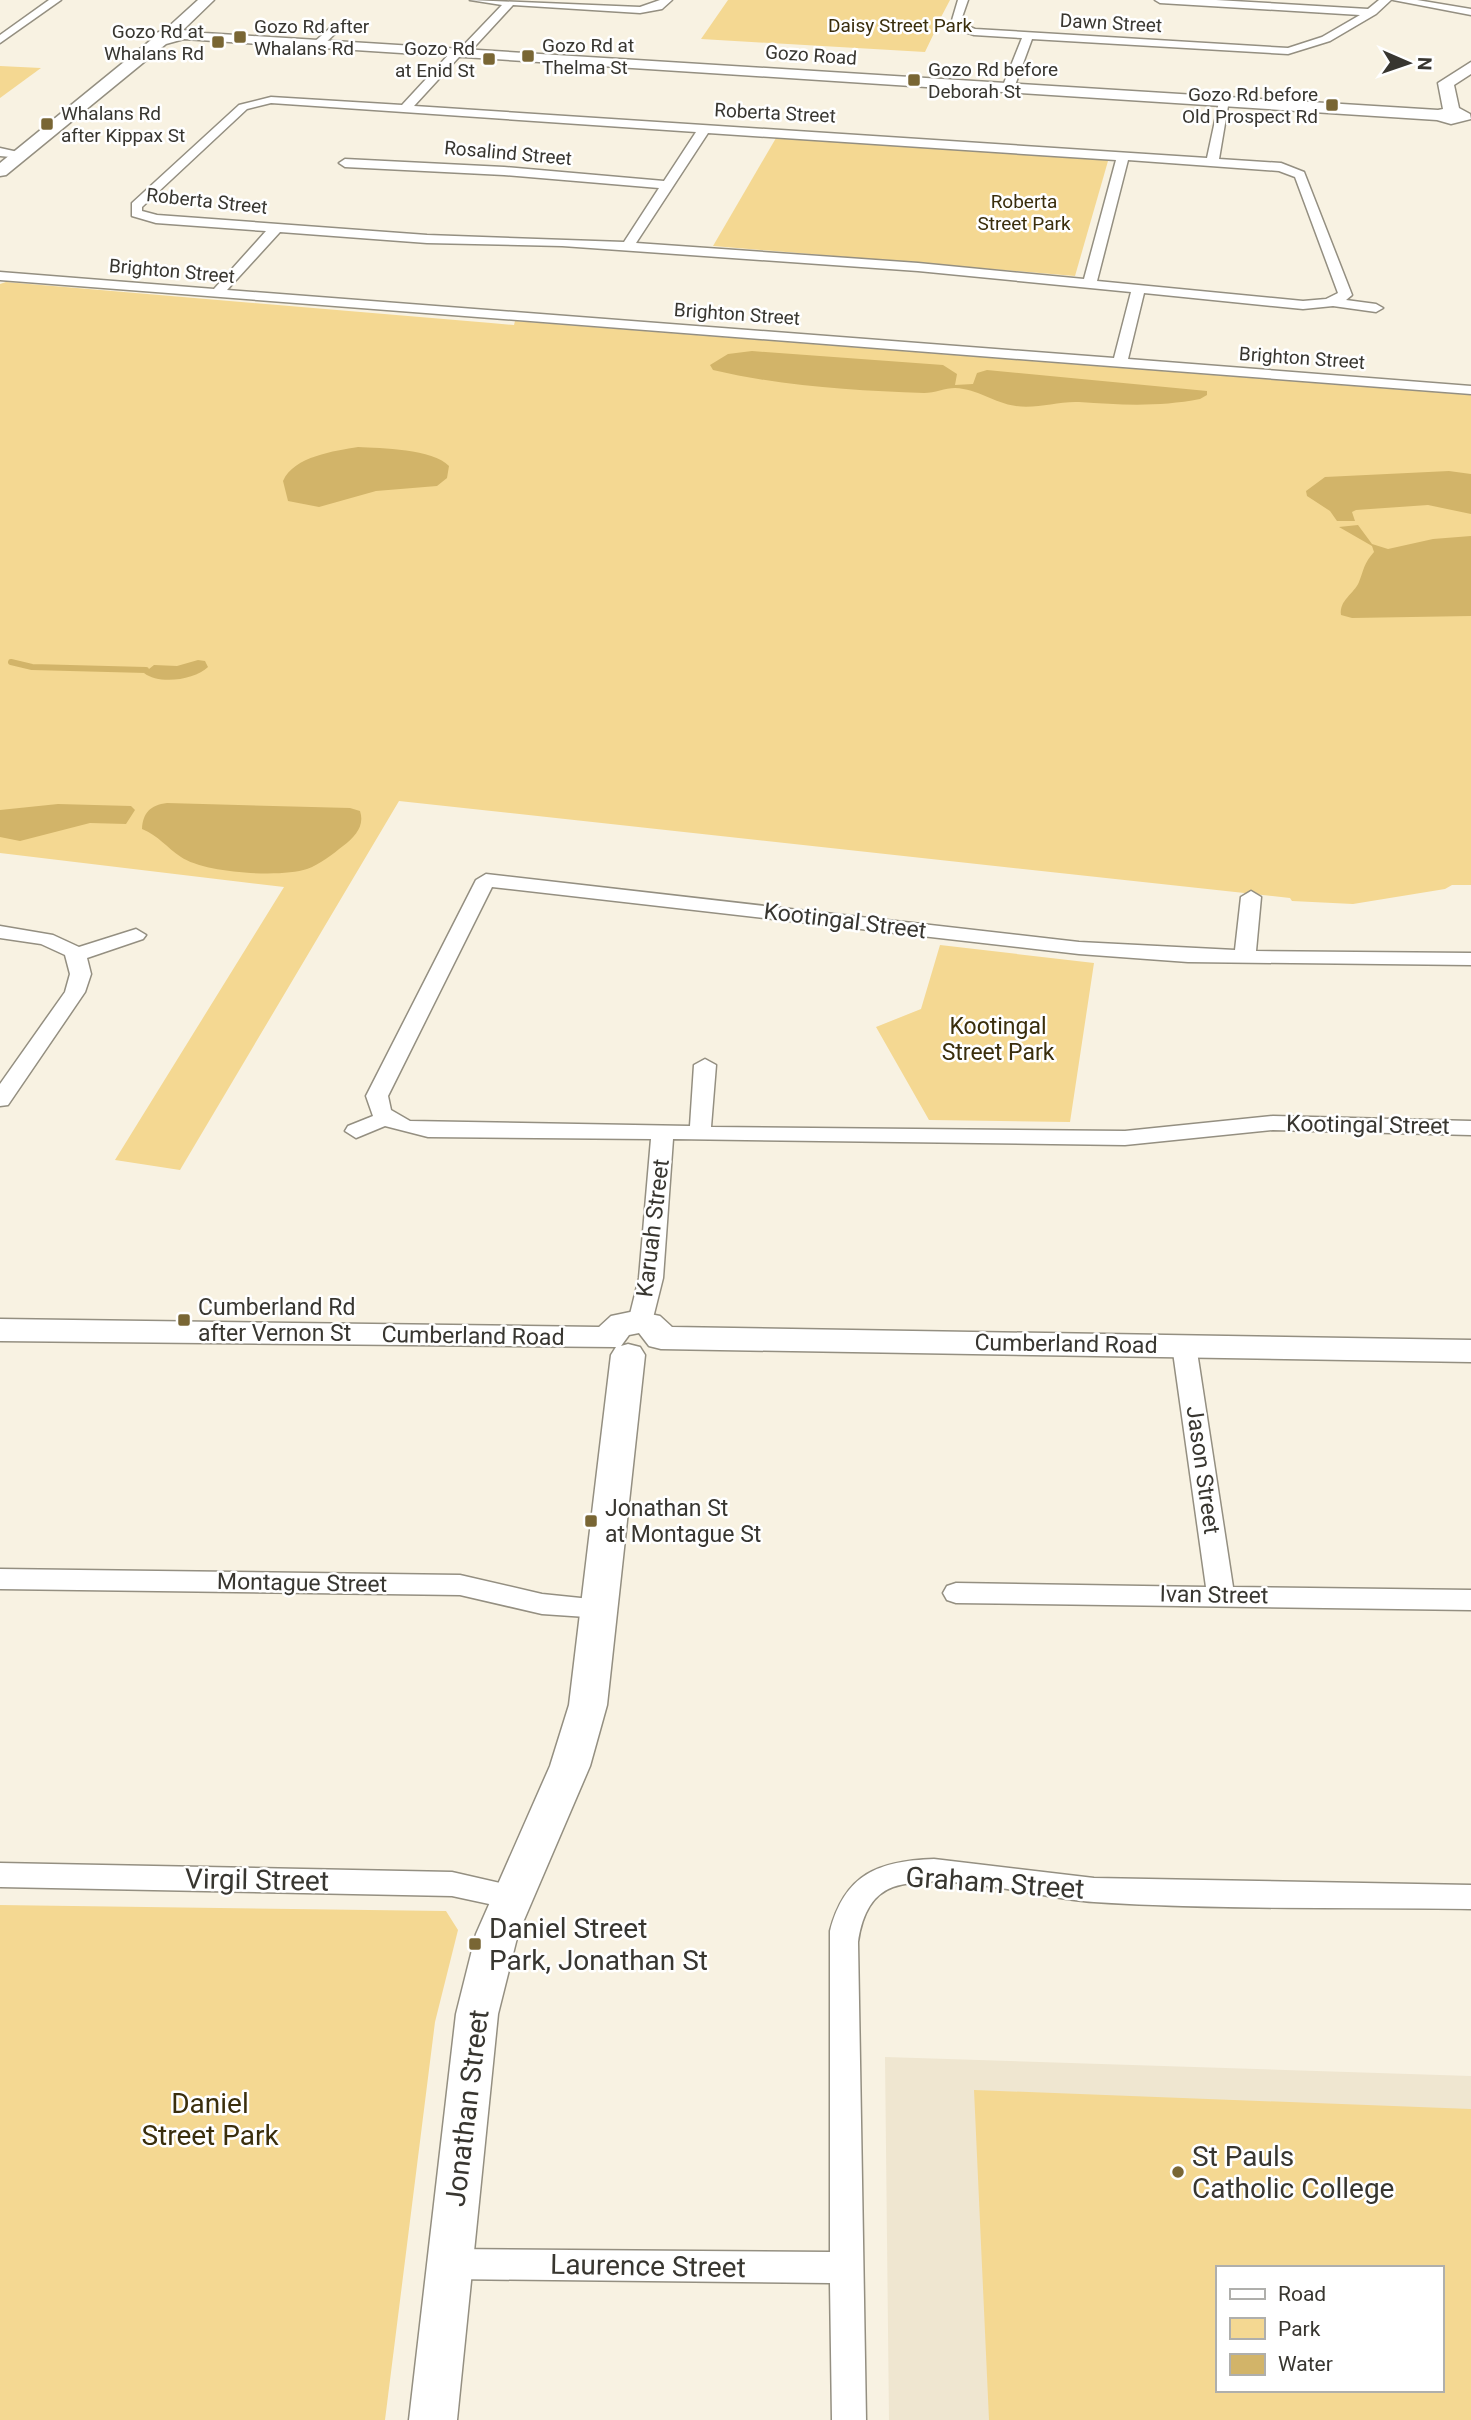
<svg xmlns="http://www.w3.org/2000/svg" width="1471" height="2420" viewBox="0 0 1471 2420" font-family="Roboto,sans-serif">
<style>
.built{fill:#efe6d0;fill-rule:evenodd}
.green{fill:#f4d892;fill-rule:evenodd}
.water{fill:#d2b469}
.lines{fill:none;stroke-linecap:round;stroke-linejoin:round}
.stream{stroke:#d2b469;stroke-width:6}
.street-casing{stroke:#948f81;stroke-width:3}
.secondary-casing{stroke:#948f81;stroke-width:3}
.street{fill:#fff;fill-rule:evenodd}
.secondary{fill:#fff;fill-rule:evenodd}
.poi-dot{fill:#796634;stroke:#fff;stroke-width:2.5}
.labels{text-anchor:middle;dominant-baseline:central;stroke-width:5;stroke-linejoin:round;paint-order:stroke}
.far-street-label{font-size:19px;fill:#383630;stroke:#fff}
.far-park-label{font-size:19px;fill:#3a2e0c;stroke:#fff}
.far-poi-label{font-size:19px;fill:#383630;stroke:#fff;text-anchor:start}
.street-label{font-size:23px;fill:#383630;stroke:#fff}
.park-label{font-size:23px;fill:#3a2e0c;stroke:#fff}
.poi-label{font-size:23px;fill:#383630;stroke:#fff;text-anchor:start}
.near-street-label{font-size:28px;fill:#383630;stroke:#fff}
.near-poi-label{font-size:28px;fill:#383630;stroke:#fff;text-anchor:start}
.near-park-label{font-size:28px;fill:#3a2e0c;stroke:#fff}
</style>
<rect width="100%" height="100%" fill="#f8f2e2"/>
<path class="built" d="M 885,2057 L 1471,2076 L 1471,2420 L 889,2420 ZM 1217,2268 L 1441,2268 L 1441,2390 L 1217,2390 Z"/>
<g class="green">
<polygon points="728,0 950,0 939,21 942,28 936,29 925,52 701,39"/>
<polygon points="0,66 41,68 0,98"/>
<polygon points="776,138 1102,159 1108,161 1075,276 713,246"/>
<polygon points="6,282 491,323 514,325 515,321 1471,395 1471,885 1452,885 1445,889 1353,904 1292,901 1290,898 399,801 180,1170 115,1160 284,887 0,853 0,284"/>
<polygon points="940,945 1094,963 1070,1122 929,1120 876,1027 921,1009"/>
<polygon points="0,1905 446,1911 458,1930 435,2022 385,2420 0,2420"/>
<path d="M 974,2090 L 1471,2109 L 1471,2420 L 989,2420 ZM 1217,2268 L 1441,2268 L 1441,2390 L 1217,2390 Z"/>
</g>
<g class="water">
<path d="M 752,351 L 943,365 L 957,374 L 955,385 L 973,384 L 977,373 L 987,370 L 1207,391 L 1207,395 L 1200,399 C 1159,407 1121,405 1079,402 C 1058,401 1037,409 1016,406 C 994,403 978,389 955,388 C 945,388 935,393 924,393 C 854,391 781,386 713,370 L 710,365 L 728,354 Z"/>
<path d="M 358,447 C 381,448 433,449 449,466 L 447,478 L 437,486 L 376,491 L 319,507 L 288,501 L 283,481 C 294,456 335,451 358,447 Z"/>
<polygon points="1449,471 1471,474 1471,514 1428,505 1356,510 1352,512 1355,521 1337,521 1330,511 1307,496 1306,491 1325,477"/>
<path d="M 1358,525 L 1372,544 L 1388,549 L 1433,539 L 1471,536 L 1471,616 L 1352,618 L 1341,615 C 1339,600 1354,594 1359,582 C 1364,569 1364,563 1374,552 L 1372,546 L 1339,527 Z"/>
<path d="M 198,660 L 205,661 L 208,667 C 195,680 159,685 144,673 L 154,665 L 177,666 Z"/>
<path d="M 167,803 L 350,808 L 360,811 C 365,826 355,837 343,846 C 333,854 319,865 307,869 C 280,878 204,873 181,857 C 166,847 159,836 142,829 C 143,813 150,805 167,803 Z"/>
<polygon points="58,804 131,806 135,810 126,824 90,823 20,841 0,837 0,810"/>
</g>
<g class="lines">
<polyline class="stream" points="11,662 32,667 146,670"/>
<defs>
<g id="street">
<polygon points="49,0 61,0 0,43 0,35"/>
<path d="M 470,0 L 640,7 L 660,0 L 672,0 L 662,9 L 640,13 L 513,5 L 466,56 L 459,57 L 414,106 L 1207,158 L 1219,102 L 1229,100 L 1219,159 L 1281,163 L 1304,172 L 1352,295 L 1346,300 L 1376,304 L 1383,308 L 1376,312 L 1333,306 L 1303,309 L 1144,293 L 1128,359 L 1471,386 L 1471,394 L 0,280 L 0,272 L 214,289 L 266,231 L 156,223 L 132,216 L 132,203 L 239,105 L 271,97 L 402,105 L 451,52 L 458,51 L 502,5 ZM 271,103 L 696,132 L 664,181 L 504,167 L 345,159 L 339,163 L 345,167 L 504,175 L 659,188 L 624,242 L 427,235 L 157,215 L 142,211 L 142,207 L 247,109 ZM 708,133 L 1116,160 L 1084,279 L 918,263 L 636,243 ZM 1128,160 L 1279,171 L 1295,177 L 1338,293 L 1326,299 L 1303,301 L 1097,281 ZM 280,232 L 427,243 L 562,246 L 918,271 L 1131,292 L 1114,358 L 227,290 Z"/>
<polygon points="958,0 968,0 960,23 975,29 1288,48 1322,37 1360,15 1160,3 1155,0 1216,0 1368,9 1379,0 1391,0 1376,14 1330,41 1288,54 1032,39 1014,88 1008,91 1002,88 1022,38 974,35 950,27"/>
<polygon points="1393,0 1417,0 1471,9 1471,15"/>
<polygon points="330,28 339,30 321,47 313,47 313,43"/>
<polygon points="0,148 27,154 21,158 0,156"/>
<polygon points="486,874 1079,942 1235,950 1241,897 1251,891 1261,897 1256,951 1471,953 1471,965 1188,962 1079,954 492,887 388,1096 391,1110 410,1121 690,1126 694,1065 705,1059 716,1065 711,1127 1125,1131 1273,1116 1471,1121 1471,1135 1273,1130 1125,1145 673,1139 663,1278 652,1322 648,1328 632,1328 628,1322 639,1278 651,1139 428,1137 385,1126 356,1138 345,1131 348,1126 373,1116 366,1096 476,880"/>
<polygon points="0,926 53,935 79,947 136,929 146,935 143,939 87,958 91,974 85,992 8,1105 0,1106 0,1084 65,992 70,974 65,955 41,944 0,938"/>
<polygon points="1184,1337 1193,1339 1196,1345 1233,1587 1471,1590 1471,1610 956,1603 947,1600 943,1593 947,1586 956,1583 1206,1587 1172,1345 1175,1339"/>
<polygon points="0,1569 460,1575 542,1594 610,1601 614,1608 610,1615 601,1618 542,1614 460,1595 0,1589"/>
<path d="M 934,1859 L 1094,1878 L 1471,1885 L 1471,1909 C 1346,1907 1219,1910 1094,1902 C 1036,1898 947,1870 893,1887 C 870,1895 861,1920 858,1942 L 866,2420 L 832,2420 L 830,2283 L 449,2279 L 437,2275 L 432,2264 L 437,2253 L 449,2249 L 830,2252 L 830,1931 C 845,1874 878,1861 934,1859 Z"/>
<polygon points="0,1863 452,1872 522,1888 527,1897 522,1906 512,1909 452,1896 0,1887"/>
</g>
<g id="secondary">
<polygon points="198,0 214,0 183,30 204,33 1438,110 1443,109 1438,83 1471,62 1471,74 1454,85 1459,108 1470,114 1471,119 1451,124 1437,120 184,39 166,44 6,175 0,176 0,163 151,40 147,37 166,29"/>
<polygon points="635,1311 660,1316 672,1327 1471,1340 1471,1362 661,1349 649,1346 639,1333 629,1335 621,1346 628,1344 640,1347 645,1355 607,1705 590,1766 518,1934 498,2014 457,2420 409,2420 456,2014 476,1934 550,1766 569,1705 611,1355 616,1347 0,1341 0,1319 599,1327 611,1316"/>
</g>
</defs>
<use href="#street" class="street-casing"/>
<use href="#secondary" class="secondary-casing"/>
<use href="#street" class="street"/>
<use href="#secondary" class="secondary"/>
</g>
<g class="poi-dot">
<rect x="233" y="30" width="14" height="14" rx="3.5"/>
<rect x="211" y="35" width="14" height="14" rx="3.5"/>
<rect x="521" y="49" width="14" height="14" rx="3.5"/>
<rect x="482" y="52" width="14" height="14" rx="3.5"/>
<rect x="907" y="73" width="14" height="14" rx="3.5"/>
<rect x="1325" y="98" width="14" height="14" rx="3.5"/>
<rect x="40" y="117" width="14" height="14" rx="3.5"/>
<rect x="177" y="1313" width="14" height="14" rx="3.5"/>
<rect x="584" y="1514" width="14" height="14" rx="3.5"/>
<rect x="468" y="1937" width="14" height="14" rx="3.5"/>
<circle cx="1178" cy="2172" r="7"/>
</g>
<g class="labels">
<g class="far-street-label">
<text transform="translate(1111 23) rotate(3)">Dawn Street</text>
<text transform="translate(811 55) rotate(4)">Gozo Road</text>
<text transform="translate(775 113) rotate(3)">Roberta Street</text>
<text transform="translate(508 153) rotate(5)">Rosalind Street</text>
<text transform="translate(207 201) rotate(6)">Roberta Street</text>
<text transform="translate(172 271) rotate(5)">Brighton Street</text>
<text transform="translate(737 314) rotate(4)">Brighton Street</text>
<text transform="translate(1302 358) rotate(4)">Brighton Street</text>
</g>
<g class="far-park-label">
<text x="900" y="25">Daisy Street Park</text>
<text x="1024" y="201">Roberta<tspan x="1024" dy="22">Street Park</tspan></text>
</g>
<g class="far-poi-label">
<text x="254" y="26">Gozo Rd after<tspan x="254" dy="22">Whalans Rd</tspan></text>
<text x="204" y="31" text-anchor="end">Gozo Rd at<tspan x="204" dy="22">Whalans Rd</tspan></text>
<text x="542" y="45">Gozo Rd at<tspan x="542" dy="22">Thelma St</tspan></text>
<text x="475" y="48" text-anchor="end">Gozo Rd<tspan x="475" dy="22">at Enid St</tspan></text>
<text x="928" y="69">Gozo Rd before<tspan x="928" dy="22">Deborah St</tspan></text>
<text x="1318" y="94" text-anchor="end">Gozo Rd before<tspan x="1318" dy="22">Old Prospect Rd</tspan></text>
<text x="61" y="113">Whalans Rd<tspan x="61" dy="22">after Kippax St</tspan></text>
</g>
<g class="street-label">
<text transform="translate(845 921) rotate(7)">Kootingal Street</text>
<text transform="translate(1368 1125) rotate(1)">Kootingal Street</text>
<text transform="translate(653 1228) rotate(-83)">Karuah Street</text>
<text transform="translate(473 1336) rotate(1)">Cumberland Road</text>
<text transform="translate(1066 1344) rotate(1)">Cumberland Road</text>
<text transform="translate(1203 1470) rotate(82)">Jason Street</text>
<text transform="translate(302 1583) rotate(1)">Montague Street</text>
<text transform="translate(1214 1595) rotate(1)">Ivan Street</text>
</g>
<g class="park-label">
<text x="998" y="1026">Kootingal<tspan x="998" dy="26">Street Park</tspan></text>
</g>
<g class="poi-label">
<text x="198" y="1307">Cumberland Rd<tspan x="198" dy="26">after Vernon St</tspan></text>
<text x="605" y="1508">Jonathan St<tspan x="605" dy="26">at Montague St</tspan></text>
</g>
<g class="near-street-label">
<text transform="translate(257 1880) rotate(1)">Virgil Street</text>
<text transform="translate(995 1883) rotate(4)">Graham Street</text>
<text transform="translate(467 2108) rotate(-83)">Jonathan Street</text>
<text transform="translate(648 2266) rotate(1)">Laurence Street</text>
</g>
<g class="near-poi-label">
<text x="489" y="1928">Daniel Street<tspan x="489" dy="32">Park, Jonathan St</tspan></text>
<text x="1192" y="2156">St Pauls<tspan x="1192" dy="32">Catholic College</tspan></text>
</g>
<g class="near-park-label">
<text x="210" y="2103">Daniel<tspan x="210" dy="32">Street Park</tspan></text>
</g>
</g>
<rect x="1216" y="2266" width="228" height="126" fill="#ffffff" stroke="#afafac" stroke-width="2"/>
<rect x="1230" y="2289" width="35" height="10" fill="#ffffff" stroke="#afafac" stroke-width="2"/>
<text x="1278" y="2301" font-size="21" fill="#383630">Road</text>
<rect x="1230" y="2318" width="35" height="21" fill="#f4d892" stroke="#afafac" stroke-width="2"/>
<text x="1278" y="2336" font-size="21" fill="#383630">Park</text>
<rect x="1230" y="2354" width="35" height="21" fill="#d2b469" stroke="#afafac" stroke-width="2"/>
<text x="1278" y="2371" font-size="21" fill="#383630">Water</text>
<g transform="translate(1408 63) rotate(92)" stroke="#ffffff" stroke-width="5" paint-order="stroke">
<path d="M0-5L12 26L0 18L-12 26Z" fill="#383630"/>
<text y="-10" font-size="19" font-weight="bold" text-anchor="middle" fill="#383630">N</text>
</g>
</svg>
